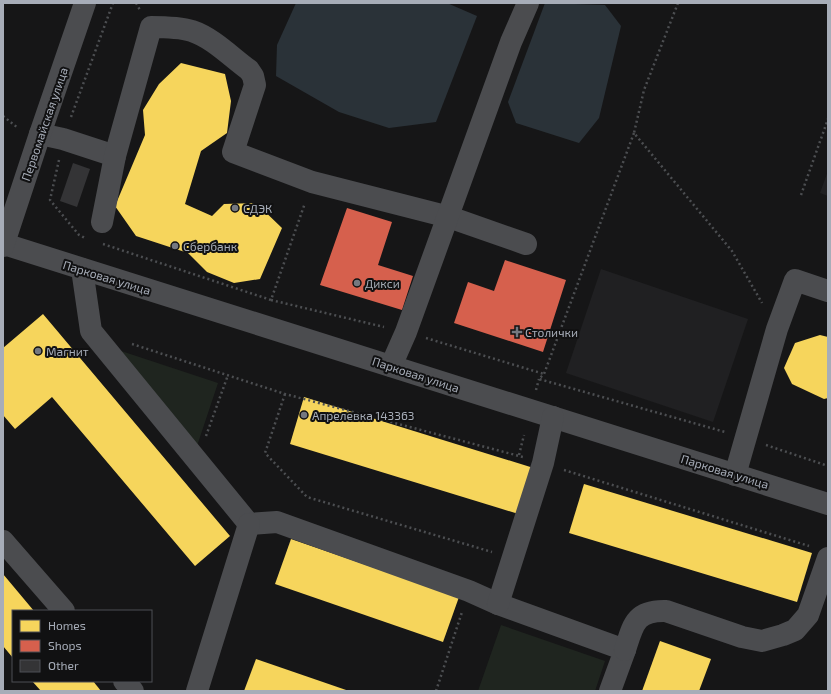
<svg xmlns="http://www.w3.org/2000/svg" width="831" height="694" viewBox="0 0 831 694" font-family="'Exo 2',sans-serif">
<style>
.built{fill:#202022}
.green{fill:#1f251f}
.water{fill:#2a3238}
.homes{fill:#f6d55c}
.shops{fill:#d6604d}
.building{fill:#343436}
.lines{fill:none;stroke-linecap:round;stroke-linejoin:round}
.path{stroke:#4c4e51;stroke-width:2.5;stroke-dasharray:2 3;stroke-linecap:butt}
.minor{stroke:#4b4c4f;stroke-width:22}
.poi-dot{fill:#747880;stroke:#111112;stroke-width:1.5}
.labels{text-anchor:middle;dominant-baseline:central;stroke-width:4;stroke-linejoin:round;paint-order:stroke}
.street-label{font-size:12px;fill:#a7adb8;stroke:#111112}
.poi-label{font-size:12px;fill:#a7adb8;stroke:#111112;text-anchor:start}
</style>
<rect width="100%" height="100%" fill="#161617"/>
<g class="built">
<polygon points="828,171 828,196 820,193"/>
<polygon points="601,269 748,319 713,422 566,373"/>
</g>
<g class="green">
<polygon points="109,347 218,383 195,452"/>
<polygon points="501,625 605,661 595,691 478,691"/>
</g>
<g class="water">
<polygon points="296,3 447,3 477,16 436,122 389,128 339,112 276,76 277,45"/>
<polygon points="545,3 605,5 621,26 599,118 579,143 516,123 508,102"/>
</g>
<g class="homes">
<polygon points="181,63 225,74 231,101 227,133 201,151 185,204 212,216 224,204 256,203 282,228 260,279 234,283 207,272 188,253 136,236 115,206 145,135 143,110 159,84"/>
<polygon points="43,314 230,536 195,566 52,397 15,429 3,415 3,348"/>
<polygon points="820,335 828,337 828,398 824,399 792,384 784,368 795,343"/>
<polygon points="304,397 540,470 525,516 290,444"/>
<polygon points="584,484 812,553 797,602 569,533"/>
<polygon points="291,539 459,597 443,642 275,584"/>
<polygon points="3,574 34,611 13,611 13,658 3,646"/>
<polygon points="660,641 711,659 699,691 642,691"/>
<polygon points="256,659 349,691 244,691"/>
<polygon points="32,681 93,681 101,691 41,691"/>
</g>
<g class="shops">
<polygon points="347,208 392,222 378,265 413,276 402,310 320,285"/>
<polygon points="505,260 566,280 543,352 454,323 468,282 494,291"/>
</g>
<polygon class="building" points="73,163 90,169 77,207 60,201"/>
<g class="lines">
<g class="path">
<polyline points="136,3 140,10"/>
<polyline points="678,3 644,90 634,133 732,251 762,303"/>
<polyline points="3,116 18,128"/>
<polyline points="71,117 113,3"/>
<polyline points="634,133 544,374 539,379 725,432"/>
<polyline points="59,160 50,200 79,235 85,238"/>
<polyline points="801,195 828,119"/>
<polyline points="103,244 271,300 305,203"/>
<polyline points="271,300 384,327"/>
<polyline points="426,338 544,374"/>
<polyline points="132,344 285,394 523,457"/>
<polyline points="536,390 539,379"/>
<polyline points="285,394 265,453 307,497 492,552"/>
<polyline points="206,436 228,375"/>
<polyline points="766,445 828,466"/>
<polyline points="519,455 524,435"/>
<polyline points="564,470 809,546"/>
<polyline points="436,691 462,612"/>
</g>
<g class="minor">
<polyline points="40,134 63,139 115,156"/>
<path d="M 102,222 L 115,156 L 151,27 C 164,27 179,27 192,31 C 213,38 231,57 249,70 L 253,76 L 255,85 L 233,152 L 312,182 L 449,217 L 526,244"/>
<polyline points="4,244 828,504"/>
<polyline points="3,246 40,134 85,3"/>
<polyline points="82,269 91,331 249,524"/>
<polyline points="391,366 406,332 511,42 528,3"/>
<polyline points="735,475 777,329 795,280 828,291"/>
<polyline points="249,524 277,522 469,591 498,604 625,650 610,691"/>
<polyline points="3,541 64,611"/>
<polyline points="498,604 543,463 553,417"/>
<path d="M 625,650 C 633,625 635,610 666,611 L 742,637 L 762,641 L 783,635 L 795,630 L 808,615 L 828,558"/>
<polyline points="124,681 133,691"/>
<polyline points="197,691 249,524"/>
</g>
</g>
<g class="poi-dot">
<circle cx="235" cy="208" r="4"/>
<circle cx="175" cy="246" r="4"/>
<circle cx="357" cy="283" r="4"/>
<path d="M515 326h4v4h4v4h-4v4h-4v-4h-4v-4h4z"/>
<circle cx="38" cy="351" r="4"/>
<circle cx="304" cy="415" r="4"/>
</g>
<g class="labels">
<g class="street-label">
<text transform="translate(44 124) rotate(-71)">Первомайская улица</text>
<text transform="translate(107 277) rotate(17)">Парковая улица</text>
<text transform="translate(416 374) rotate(18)">Парковая улица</text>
<text transform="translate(725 471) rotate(17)">Парковая улица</text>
</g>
<g class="poi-label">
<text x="243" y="208">СДЭК</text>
<text x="183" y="246">Сбербанк</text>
<text x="365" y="283">Дикси</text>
<text x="525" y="332">Столички</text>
<text x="46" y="351">Магнит</text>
<text x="312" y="415">Апрелевка 143363</text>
</g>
</g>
<rect width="831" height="694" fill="none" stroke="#a7adb8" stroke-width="8"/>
<rect x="12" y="610" width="140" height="72" fill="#111112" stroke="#4d4f54"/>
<rect x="20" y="620" width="20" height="12" fill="#f6d55c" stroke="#4d4f54"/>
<text x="48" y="630" font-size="12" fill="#a7adb8">Homes</text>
<rect x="20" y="640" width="20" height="12" fill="#d6604d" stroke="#4d4f54"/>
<text x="48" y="650" font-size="12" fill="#a7adb8">Shops</text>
<rect x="20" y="660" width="20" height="12" fill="#343436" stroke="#4d4f54"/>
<text x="48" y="670" font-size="12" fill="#a7adb8">Other</text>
</svg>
